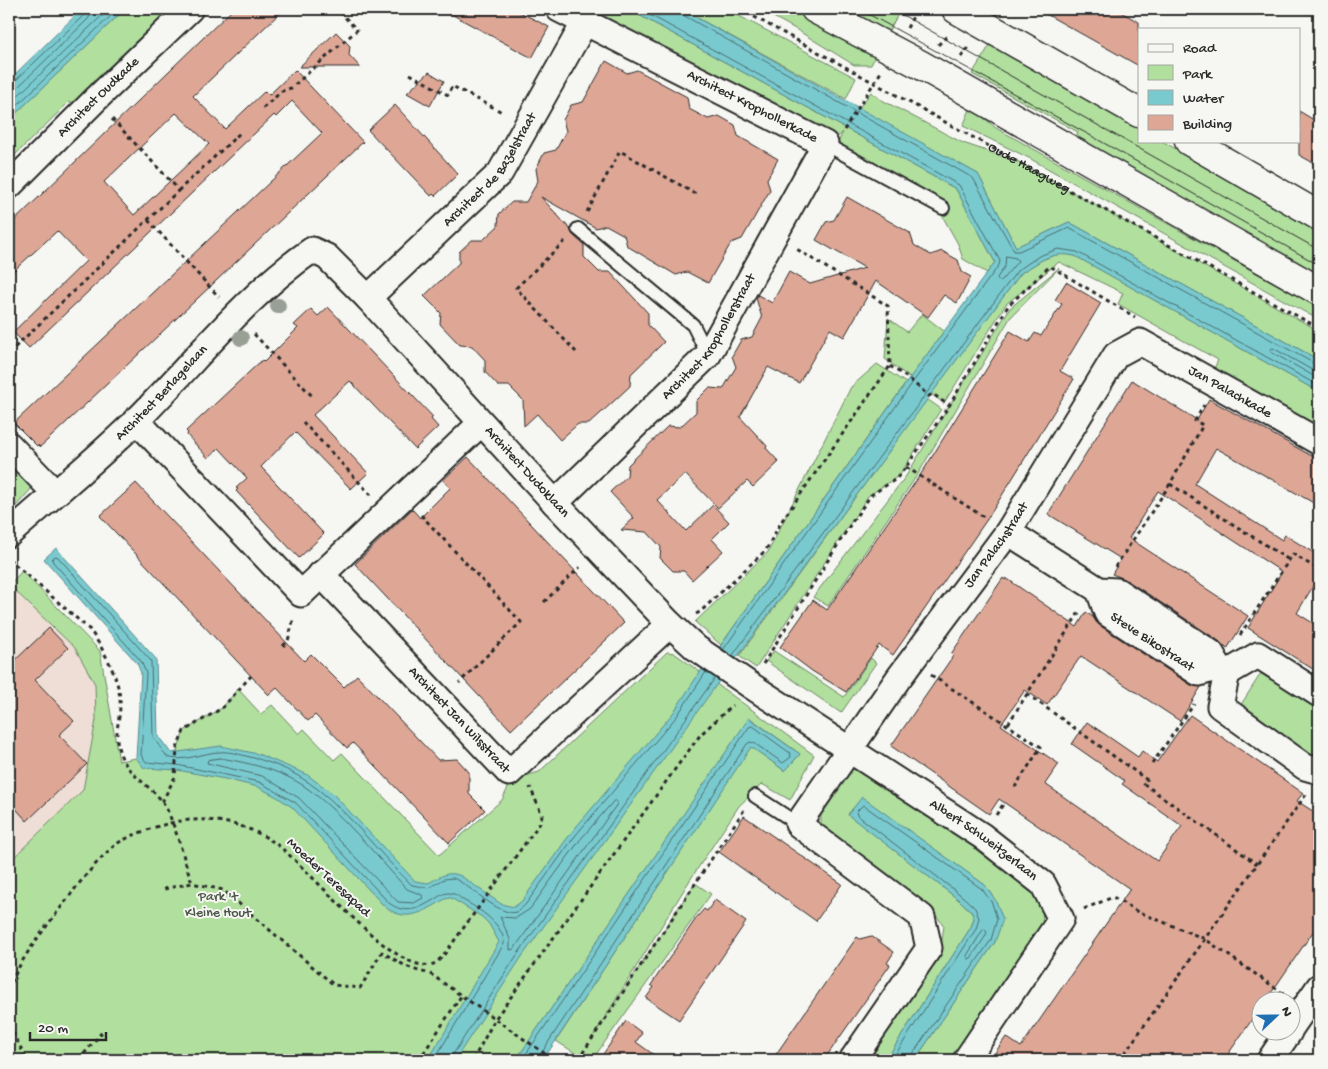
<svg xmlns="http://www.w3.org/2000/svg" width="1328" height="1069" viewBox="0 0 1328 1069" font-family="'Gochi Hand',sans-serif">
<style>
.built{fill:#eeded6}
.green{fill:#b0df9e;stroke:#6e8564}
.water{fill:#79cacf;stroke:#5a8a8d}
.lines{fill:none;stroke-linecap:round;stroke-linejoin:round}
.shore{stroke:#4a6b6d;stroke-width:1}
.building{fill:#dda695;stroke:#2b2b2b;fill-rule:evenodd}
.service-casing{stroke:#2b2b2b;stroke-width:16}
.minor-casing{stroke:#2b2b2b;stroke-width:29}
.secondary-casing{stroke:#2b2b2b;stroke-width:31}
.path{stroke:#2b2b2b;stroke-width:3;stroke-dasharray:4 4;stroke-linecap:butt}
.service{stroke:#f6f6f2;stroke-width:12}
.minor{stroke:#f6f6f2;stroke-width:25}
.secondary{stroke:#f6f6f2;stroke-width:28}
.tram{stroke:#2b2b2b;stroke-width:1}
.tree{fill:#989f94}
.labels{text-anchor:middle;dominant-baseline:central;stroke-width:4;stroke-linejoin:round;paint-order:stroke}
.street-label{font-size:14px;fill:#2b2b2b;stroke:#f6f6f2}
.park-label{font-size:14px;fill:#4c5848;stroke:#f6f6f2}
</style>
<rect width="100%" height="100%" fill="#f6f6f2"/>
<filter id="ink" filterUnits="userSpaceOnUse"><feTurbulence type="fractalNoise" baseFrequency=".02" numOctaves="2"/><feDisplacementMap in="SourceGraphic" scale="10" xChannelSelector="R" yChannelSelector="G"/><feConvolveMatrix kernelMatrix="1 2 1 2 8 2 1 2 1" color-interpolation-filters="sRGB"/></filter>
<g filter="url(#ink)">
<g class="built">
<polygon points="1298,9 1319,9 1319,20"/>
<polygon points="9,585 75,648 95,684 96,720 83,790 9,863"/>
</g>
<g class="green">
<polygon points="125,9 180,9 81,108 69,102 9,161 9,120"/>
<polygon points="570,9 628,9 956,189 995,262 987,273 963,259 958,244 935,203 836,147 843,132 829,146"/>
<polygon points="681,9 726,9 856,78 846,99"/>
<polygon points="759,9 793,9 879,49 871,65 854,65 797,30"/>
<polygon points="835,9 901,9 886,36"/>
<polygon points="990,45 1139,128 1139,141 1162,141 1319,229 1319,279 1074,141 1078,132 972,74"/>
<polygon points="871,92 880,99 963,143 1019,162 1319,331 1319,360 1069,222 1016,247 978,174 858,109"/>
<polygon points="971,107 996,128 1319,308 1319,320 1029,158 963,126"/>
<polygon points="1060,253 1075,256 1097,268 1319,392 1319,435 1211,375 1218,360 1118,304 1123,293 1059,262 1006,304 944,403 931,394 1021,273 1042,260"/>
<polygon points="1059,268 1010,318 918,474 828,606 813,597 906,476 1010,308"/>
<polygon points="922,314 944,331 910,378 885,359 888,318 907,332"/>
<polygon points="877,364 906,383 721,645 695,622 768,552 851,387"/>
<polygon points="927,399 941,409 900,475 868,496 756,668 739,656"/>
<polygon points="9,463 32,488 9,514"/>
<polygon points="22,571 100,651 119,761 136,758 158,736 170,753 176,754 184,731 222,708 238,689 261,714 272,705 299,734 304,729 334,760 342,753 439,855 502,800 512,780 539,772 667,652 674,653 814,755 790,800 762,784 739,806 690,880 594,1035 695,883 711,894 592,1060 578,1060 580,1056 556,1041 751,746 785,771 800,754 750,718 516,1060 9,1060 9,862 83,790 96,720 95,684 75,648 9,585"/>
<polygon points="774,651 844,697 871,658 876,663 841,713 766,661"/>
<polygon points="1267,664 1319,697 1319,761 1233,717"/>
<polygon points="864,767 1028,880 1042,904 1043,925 957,1060 915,1060 995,942 985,885 862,798 848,814 959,900 971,911 974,918 971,927 886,1060 862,1060 941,945 944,926 933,911 822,831 820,808 848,769"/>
</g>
<g class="water">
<polygon points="82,9 125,9 9,120 9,80"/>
<path d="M 628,9 L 681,9 L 978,174 L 1016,247 L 1069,222 L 1319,360 L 1319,392 L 1075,256 C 1050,251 1041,261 1021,273 L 717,684 L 521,958 L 455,1060 L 428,1060 L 499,942 L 489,924 L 482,917 L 451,898 C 445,898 442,901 437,904 C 418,915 404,921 385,907 L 292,807 L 277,797 L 258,787 L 225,779 L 177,770 L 144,768 L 136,758 L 141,673 L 137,663 L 44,559 L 56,548 L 156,659 L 158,736 L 171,753 L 221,746 L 258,754 L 306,774 L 333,794 L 415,881 L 428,883 C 441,877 447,870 461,876 L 501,904 L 514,907 L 522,901 L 571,833 L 673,713 L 700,672 L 721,645 L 909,379 L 995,262 L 956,189 Z"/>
<polygon points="749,718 800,754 785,771 751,747 543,1060 516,1060"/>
<polygon points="862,797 985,885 996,901 1003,919 995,942 915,1060 886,1060 971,927 974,918 971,911 959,900 848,815"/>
</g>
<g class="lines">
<g class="shore">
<polyline points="639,9 959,185 1000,261 999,265 991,276 913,382 723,650"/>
<polyline points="680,9 683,15 973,178 1014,251 1019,251 1069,228 1315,364 1319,364"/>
<polyline points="9,83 14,82 84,15 85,9"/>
<polyline points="9,90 18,87 88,19 91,14 92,9"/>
<polyline points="9,104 109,9"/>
<polyline points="9,113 118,9"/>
<polygon points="1006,256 1016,258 1018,261 1001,281 999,281 997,278 1005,266"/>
<polyline points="1319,371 1312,370 1273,348 1270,349 1271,352 1319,379"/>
<polyline points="732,656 1017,271 1039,256 1058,249 1077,252 1319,386"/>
<path d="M 221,758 C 248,763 277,769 301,784 C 339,809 375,855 407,889 L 422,895 L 423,898 L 414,903 L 398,902 L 299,798 L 262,776 L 207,763 L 208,760 Z"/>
<polygon points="615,800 617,802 617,804 514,949 510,950 510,939 500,917 516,918 530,909 580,840"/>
<polygon points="984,929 987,932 985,937 971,958 968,959 967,956"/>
<path d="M 434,1060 L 504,944 C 505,925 478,908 463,900 C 459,897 455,893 449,893 C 443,893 440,896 435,899 C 419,909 405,915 389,903 L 296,803 L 279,793 L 259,782 L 226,775 L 177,765 L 146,762 L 141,755 L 146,673 L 141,661 L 53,562 L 52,559 L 55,556 L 58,557 L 151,661 L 153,737 L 167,757 C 183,763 204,752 220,752 C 228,751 238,754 246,756 C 327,773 357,833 412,885 L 429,888 L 444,879 L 453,878 C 469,884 500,917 516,912 C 520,910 523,907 526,904 L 575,836 L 677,716 L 706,672"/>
<polyline points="452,1060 452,1056 517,955 715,678"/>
<polyline points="522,1060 749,727 753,726 790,753 791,757 783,763 754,743 750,742 747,744 551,1038 540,1056 539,1060"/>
<polyline points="892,1060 976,929 979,918 975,908 962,896 857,815 856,812 863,805 982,889 992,903 997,919 991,940 912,1055 911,1060"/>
</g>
</g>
<g class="building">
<path d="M 233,9 L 284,9 L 193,96 L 225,129 L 265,91 L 269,95 L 295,70 L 363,142 L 51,437 L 40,447 L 38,445 L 37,446 L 14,423 L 322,133 L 292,101 L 276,117 L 274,115 L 29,348 L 13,332 L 86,261 L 57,231 L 9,275 L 9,226 ZM 176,113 L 209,144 L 134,215 L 104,182 Z"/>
<polygon points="442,9 514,9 549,27 532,58"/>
<polygon points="1037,9 1115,9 1139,22 1139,66"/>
<polygon points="336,32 350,46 349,55 360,67 299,67"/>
<polygon points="606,61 627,73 637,70 687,97 689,109 708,119 719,116 735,125 738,136 778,159 767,179 770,190 742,239 731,243 708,283 687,272 676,275 627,246 624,235 606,225 596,228 541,197 570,229 573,235 584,245 584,257 599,272 610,272 648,313 648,325 664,342 631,374 630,386 613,402 589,424 578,424 560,440 537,414 524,426 523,400 509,386 498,386 485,372 485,360 472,346 460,345 440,324 441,313 424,296 459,263 459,252 472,240 483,240 498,226 499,214 512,202 526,202 538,181 536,169 544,153 556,150 566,131 563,120 571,105 583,102"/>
<polygon points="429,72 444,81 430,106 407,93"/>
<polygon points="395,105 458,174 435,196 433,194 431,196 368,130"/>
<polygon points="1299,111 1319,123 1319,166 1299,155"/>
<polygon points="847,197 910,233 914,245 922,250 931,255 942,251 958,260 962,272 971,277 957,303 944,295 928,317 876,281 844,337 830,329 799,383 768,367 740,417 767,446 766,448 779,462 753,487 747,481 718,508 685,474 657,500 686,531 713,505 729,522 712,539 723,551 692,580 684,571 673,571 660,558 661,547 647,532 621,530 634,518 610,492 627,476 628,465 668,426 680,427 696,412 696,401 709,388 723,389 736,367 732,356 741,340 752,337 762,318 756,298 758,295 772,303 789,272 810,284 865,268 816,240 826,222 834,220"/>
<polygon points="1066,282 1101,303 1060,371 1074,379 988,518 893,655 879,645 846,692 812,671 780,647 813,600 827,610 925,468 1010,331 1029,342 1035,333 1041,336 1062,304 1055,300"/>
<polygon points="328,307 433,417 431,419 438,427 415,449 350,381 313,415 368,473 351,489 295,432 261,467 324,534 299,558 236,491 238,489 236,488 247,478 219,448 208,458 187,435 188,433 186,431 262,360 264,362 298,328 294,325 311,309 318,316"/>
<polygon points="1132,380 1197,420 1209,399 1319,460 1319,506 1216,448 1195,484 1282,540 1285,535 1319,556 1319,576 1297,613 1319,627 1319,673 1248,628 1282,572 1158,491 1129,538 1248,616 1227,649 1219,641 1125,579 1112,574 1121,559 1048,514"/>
<polygon points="468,457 624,623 511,730 355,564 412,509 420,518 450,488 443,480"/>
<polygon points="136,483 304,661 311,654 344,687 357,675 438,760 457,759 469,772 469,794 485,810 449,843 353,743 347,748 315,715 308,721 277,688 269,695 100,516"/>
<polygon points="1003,578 1005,580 1006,578 1077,627 1086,612 1093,617 1099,625 1191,685 1201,687 1180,721 1081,656 1047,705 1025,690 1001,725 1059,764 1045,784 1157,861 1182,826 1122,784 1125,781 1072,744 1087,722 1138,757 1142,751 1157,762 1190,715 1303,793 1297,801 1319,815 1319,923 1265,1002 1260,1002 1260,1008 1224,1060 990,1060 1006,1037 1021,1047 1130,889 999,799 989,814 891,746 953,656 951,654"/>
<polygon points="49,628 68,648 35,680 74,721 59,735 87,764 27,821 9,801 9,666"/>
<polygon points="744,816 842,884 816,921 719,852"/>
<polygon points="715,900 746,922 679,1020 646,998 654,987 651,985 697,917 704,909 707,911"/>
<polygon points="871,936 894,952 887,963 890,965 824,1060 772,1060 857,937 860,939"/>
<polygon points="626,1021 642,1033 636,1042 661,1060 599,1060"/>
</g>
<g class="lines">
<defs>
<g id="service">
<polyline points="825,144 943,208"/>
<polyline points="578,229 693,325 708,355"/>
<polyline points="755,796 798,824"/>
</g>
<g id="minor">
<path id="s2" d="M 9,186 L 95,100 L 190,9"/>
<path id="s3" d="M 368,298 L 500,173 L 585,22"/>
<polyline points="136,420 301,594 481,423"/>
<polyline points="9,445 55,493"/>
<path id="s4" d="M 555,503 L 708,355 L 825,144 L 559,9"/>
<polyline points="1008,532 1099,590 1117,591 1211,653 1219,667 1227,673"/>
<path id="s5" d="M 9,534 C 52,496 96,460 137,420 C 194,363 245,296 312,250 L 327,257 L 368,298 L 555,503 L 670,624 L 696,648 L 750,685 L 982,836 L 1043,884 L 1061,919 L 966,1060"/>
<path id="s6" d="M 321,574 L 509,773 L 670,624"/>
<path id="s7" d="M 1099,590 L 1107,613 L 1199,673 L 1219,667"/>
<polyline points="1227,673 1220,706 1305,767 1319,771"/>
<polyline points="1227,673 1258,655 1319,694"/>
<polyline points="1290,1029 1319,987"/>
<path id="s8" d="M 852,1060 L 929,948 L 922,917 L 798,824 L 898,679 L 1008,532 L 1116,355 L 1140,342 L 1319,442"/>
<polyline points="1270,1060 1289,1032"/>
</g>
<g id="secondary">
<polyline points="815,9 921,65 1319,291"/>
<polyline points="956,9 1139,113"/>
<polyline points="1189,141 1319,216"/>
</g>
</defs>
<use href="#service" class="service-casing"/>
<use href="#minor" class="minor-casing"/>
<use href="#secondary" class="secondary-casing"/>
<g class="path">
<path id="s1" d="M 740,9 L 1319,328"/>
<polyline points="907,28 917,9"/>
<polyline points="938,45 948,35"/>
<polyline points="961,57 970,46"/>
<polyline points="410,74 448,95 452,86 504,113"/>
<polyline points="263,108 282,91 291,88 357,30 337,9"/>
<polyline points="112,119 179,190 241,132"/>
<polyline points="844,130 881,72"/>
<polyline points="587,212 620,151 696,194"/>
<polyline points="148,220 219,297"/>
<polyline points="565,241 516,288 576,352"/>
<polyline points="254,334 313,397"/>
<polyline points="9,353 179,190"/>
<polyline points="890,366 909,379 929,396 933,394 949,406"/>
<polyline points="303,422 371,495"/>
<polyline points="906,467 987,519"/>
<polyline points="1170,484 1289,560"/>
<polyline points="421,515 521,622 459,683"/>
<path d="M 9,559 L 90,630 C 104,650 122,682 120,707 C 119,725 113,737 121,756 C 129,775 149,785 162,801 C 173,816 185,863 192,883"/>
<polyline points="1115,567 1170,484 1203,425 1195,421 1204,405"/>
<polyline points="544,602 580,567"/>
<polyline points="696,614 700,612 766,550 781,522 890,366 888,306 795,248"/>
<polyline points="1240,635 1293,554 1319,570"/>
<polyline points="283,646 288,641 294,617"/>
<polyline points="763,664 852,522 871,495 896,479 906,467 949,406 1008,306 1050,266 1135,317"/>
<polyline points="931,675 1041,747 1015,787"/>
<polyline points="1027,694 1147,780 1144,784 1257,864"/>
<polyline points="1008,724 1080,611"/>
<polyline points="1152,764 1194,704"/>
<polyline points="162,802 175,777 177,748 184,731 222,708 251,676"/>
<polyline points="996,815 1004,803"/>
<path d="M 164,889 L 192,883 L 223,890 L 334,985 L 360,988 L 382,952 C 397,961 411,971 429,973 L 554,1060"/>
<polyline points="1084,909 1113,897 1136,911 1205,939 1284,994"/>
<path d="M 9,990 C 18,958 54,918 74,890 C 84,877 105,852 118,843 C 132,835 148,829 163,825 C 198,814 242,821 272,841 C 308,865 390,971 429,965 C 436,965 442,957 446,952 L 540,823 L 542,815 L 530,787"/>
<polyline points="9,1017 12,1031 27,1060"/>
<polyline points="79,1060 102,1032"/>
<polyline points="419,1060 461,996"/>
<polyline points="473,1060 495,1019 681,761 701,734 733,705"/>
<polyline points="578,1060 744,810"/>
<polyline points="1120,1060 1307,793"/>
</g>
<use href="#service" class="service"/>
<use href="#minor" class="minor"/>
<use href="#secondary" class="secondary"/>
<g class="tram">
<polyline points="859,9 1095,138 1319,265"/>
<polyline points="892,9 1319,250"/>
</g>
</g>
<g class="tree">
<circle cx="278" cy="306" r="8"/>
<circle cx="241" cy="338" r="8"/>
</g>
</g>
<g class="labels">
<g class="street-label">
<text stroke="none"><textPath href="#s2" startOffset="126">Architect Oudkade</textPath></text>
<text transform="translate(752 107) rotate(27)">Architect Krophollerkade</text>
<text stroke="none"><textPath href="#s1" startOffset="330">Oude Haagweg</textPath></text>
<text stroke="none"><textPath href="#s3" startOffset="178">Architect de Bazelstraat</textPath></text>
<text stroke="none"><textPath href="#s4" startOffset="228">Architect Krophollerstraat</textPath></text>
<text stroke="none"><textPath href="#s8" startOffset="1020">Jan Palachkade</textPath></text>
<text stroke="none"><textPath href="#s5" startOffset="208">Architect Berlagelaan</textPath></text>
<text stroke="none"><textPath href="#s5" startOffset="726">Architect Dudoklaan</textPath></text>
<text stroke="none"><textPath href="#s8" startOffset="665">Jan Palachstraat</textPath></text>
<text stroke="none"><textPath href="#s7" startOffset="78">Steve Bikostraat</textPath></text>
<text stroke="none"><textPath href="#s6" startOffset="201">Architect Jan Wilsstraat</textPath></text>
<text stroke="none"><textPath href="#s5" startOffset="1316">Albert Schweitzerlaan</textPath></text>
<text transform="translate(328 878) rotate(43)">Moeder Teresapad</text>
</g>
<g class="park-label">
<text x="218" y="897">Park 't<tspan x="218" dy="16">Kleine Hout</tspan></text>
</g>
</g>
<rect width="1328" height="1069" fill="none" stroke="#f6f6f2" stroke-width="30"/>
<rect x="15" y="15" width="1298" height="1039" fill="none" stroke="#2b2b2b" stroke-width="2" filter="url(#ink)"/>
<rect x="1138" y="28" width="162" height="115" fill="#f6f6f2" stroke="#a5a5a2"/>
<rect x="1148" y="44" width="25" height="8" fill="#f6f6f2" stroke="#a5a5a2"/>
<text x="1183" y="52" font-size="15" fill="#2b2b2b">Road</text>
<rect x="1148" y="65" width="25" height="15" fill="#b0df9e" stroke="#a5a5a2"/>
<text x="1183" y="78" font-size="15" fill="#2b2b2b">Park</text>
<rect x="1148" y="90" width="25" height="15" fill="#79cacf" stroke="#a5a5a2"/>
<text x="1183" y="102" font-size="15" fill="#2b2b2b">Water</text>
<rect x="1148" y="115" width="25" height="15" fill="#dda695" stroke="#a5a5a2"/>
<text x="1183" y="128" font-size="15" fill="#2b2b2b">Building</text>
<g transform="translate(1276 1016) rotate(68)"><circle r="24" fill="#f6f6f2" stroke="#a5a5a2"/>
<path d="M0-4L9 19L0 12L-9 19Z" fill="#1f6fb2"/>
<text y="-8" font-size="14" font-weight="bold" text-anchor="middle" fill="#2b2b2b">N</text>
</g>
<path d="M30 1032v8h76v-8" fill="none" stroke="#2b2b2b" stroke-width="2.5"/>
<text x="38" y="1032" font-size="15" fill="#2b2b2b" stroke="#f6f6f2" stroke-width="4" paint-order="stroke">20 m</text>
</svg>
